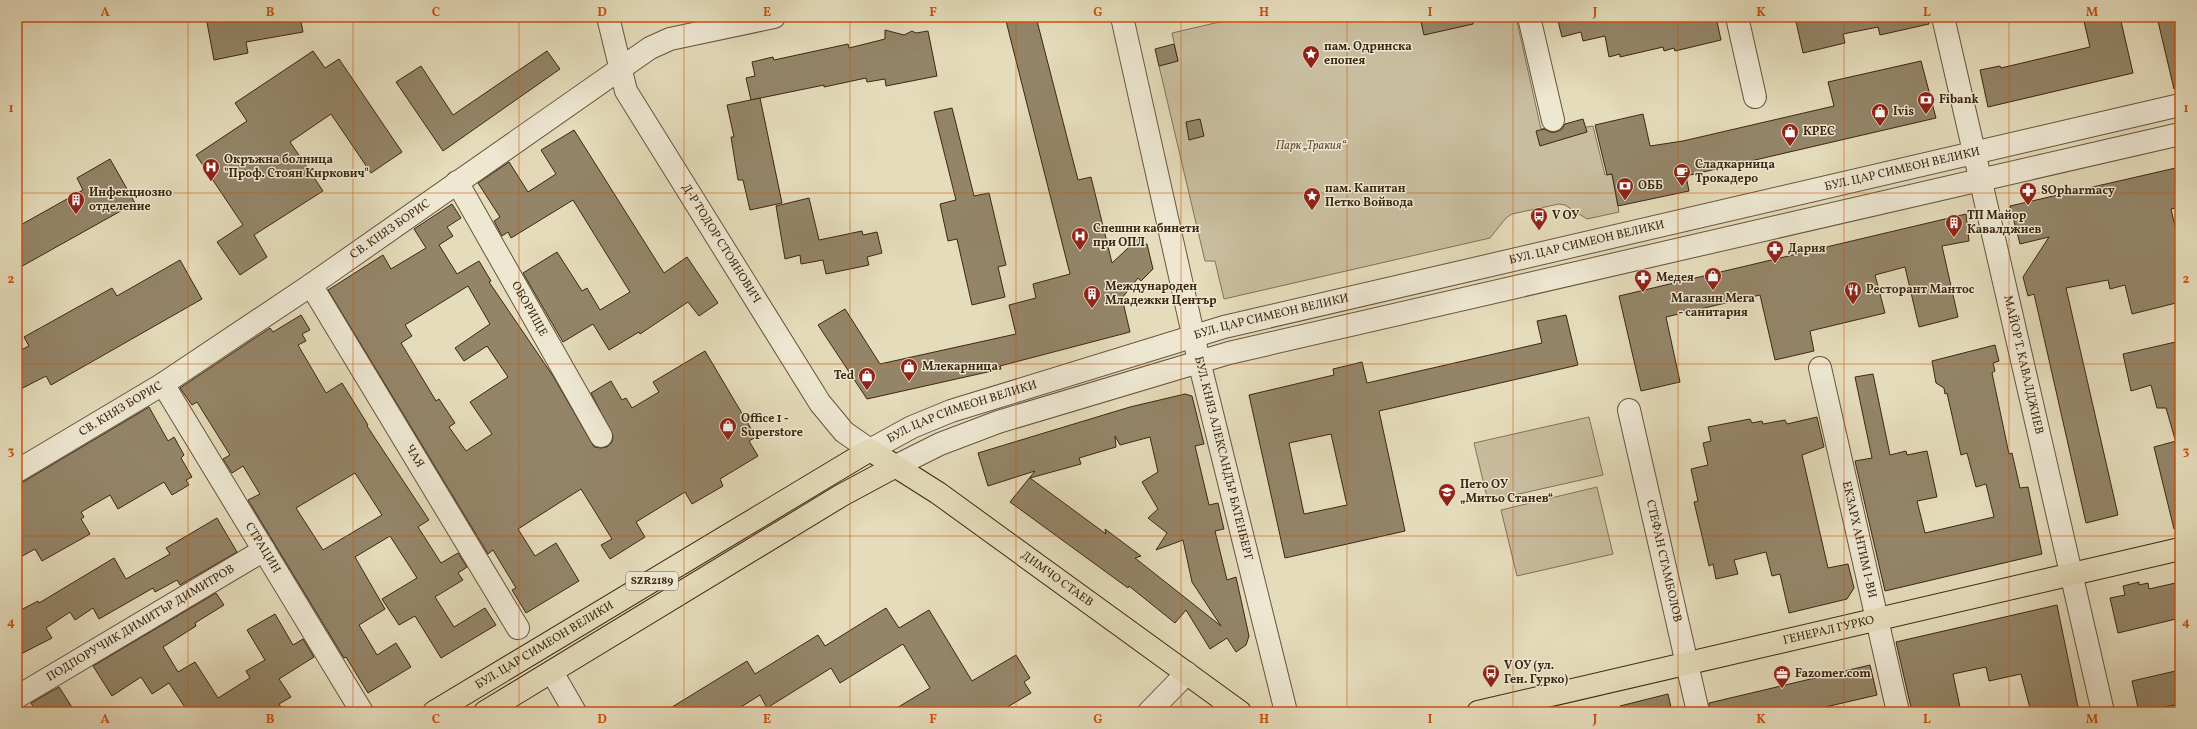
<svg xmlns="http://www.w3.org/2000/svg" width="2197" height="729" viewBox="0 0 2197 729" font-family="Vollkorn,serif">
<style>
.park{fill:#c8bd9e;stroke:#827258}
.building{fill:#948569;stroke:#3c2711;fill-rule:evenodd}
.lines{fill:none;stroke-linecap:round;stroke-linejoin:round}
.minor-casing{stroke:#66543c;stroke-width:24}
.major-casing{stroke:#3c2711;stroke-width:24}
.minor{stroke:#eee8d3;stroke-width:22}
.major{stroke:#e5dcbb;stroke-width:22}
.grid{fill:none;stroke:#ce520d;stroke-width:1;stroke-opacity:0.55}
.labels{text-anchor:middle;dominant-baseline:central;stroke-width:3;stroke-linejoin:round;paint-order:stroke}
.shield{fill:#eee8d3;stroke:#71614b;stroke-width:1}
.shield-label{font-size:11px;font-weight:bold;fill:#3c2711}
.poi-label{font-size:12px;font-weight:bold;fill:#3c2711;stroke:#eee8d3;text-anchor:start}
.park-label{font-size:12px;font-style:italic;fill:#5f4c34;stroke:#eee8d3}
.street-label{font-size:12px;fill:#3c2711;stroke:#eee8d3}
.neatline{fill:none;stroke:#ce520d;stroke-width:1.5}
.grid-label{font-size:13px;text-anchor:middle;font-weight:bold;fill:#ce520d}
</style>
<rect width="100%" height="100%" fill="#e5dcbb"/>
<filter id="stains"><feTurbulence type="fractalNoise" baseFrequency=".005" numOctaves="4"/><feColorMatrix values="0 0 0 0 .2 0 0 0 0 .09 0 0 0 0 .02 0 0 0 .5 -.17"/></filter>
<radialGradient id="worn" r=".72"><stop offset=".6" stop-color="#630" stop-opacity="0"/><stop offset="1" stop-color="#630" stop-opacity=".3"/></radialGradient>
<g class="park">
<polygon points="1241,17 1259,17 1261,22 1285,17 1420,17 1465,21 1481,17 1516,17 1541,129 1556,126 1557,132 1593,126 1605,175 1612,174 1619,212 1587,219 1565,205 1559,204 1512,214 1506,218 1490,238 1224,299 1215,261 1205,261 1159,66 1178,61 1172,33"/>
<polygon points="1589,417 1603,475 1488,501 1474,443"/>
<polygon points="1597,487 1613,554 1517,576 1501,510"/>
</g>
<g class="building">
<polygon points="206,17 300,17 303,32 246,42 248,53 214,60"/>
<polygon points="1005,17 1036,17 1078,180 1091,177 1112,263 1141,236 1143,245 1147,244 1153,269 1141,281 1138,278 1122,298 1130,332 1000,366 1001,369 867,399 818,325 845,309 880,364 1016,334 1009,305 1036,298 1033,284 1070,274"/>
<polygon points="1420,17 1472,17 1473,24 1424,35"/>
<polygon points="1557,17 1716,17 1721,40 1675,51 1674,48 1664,51 1663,47 1620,57 1620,54 1609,57 1605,36 1583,41 1581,32 1562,37"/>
<polygon points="1795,17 1929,17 1929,24 1880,35 1878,27 1843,34 1845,43 1803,53"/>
<polygon points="2083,17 2120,17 2133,73 1988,107 1980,70 2000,66 2001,68 2090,47"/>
<polygon points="2157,17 2174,17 2175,23 2180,22 2180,88 2174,89"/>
<polygon points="885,30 904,35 912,31 916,33 928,31 937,76 886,86 885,79 867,82 866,78 824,87 824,85 751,100 746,78 755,76 752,62 773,57 774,60 848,44 849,48 885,39"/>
<polygon points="1174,44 1178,61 1159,66 1155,49"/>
<polygon points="313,51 325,68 339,59 402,152 371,173 331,114 290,142 323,191 254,235 267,257 240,275 217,242 243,225 196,155 247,121 235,103"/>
<polygon points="547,51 560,69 443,151 396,82 421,66 453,115"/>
<polygon points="1921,61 1936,118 1686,176 1689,191 1618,206 1612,174 1607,175 1595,125 1643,114 1650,146 1683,141 1834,106 1828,82"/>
<polygon points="760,98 782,203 750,210 743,180 738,180 731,137 734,137 727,105"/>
<polygon points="952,108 974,196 989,193 1006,265 998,267 1005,297 972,305 957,239 948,241 940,204 956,200 934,112"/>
<polygon points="1200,119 1204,136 1189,140 1186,122"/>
<polygon points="1583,119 1587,132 1540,146 1536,131 1544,129 1550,132 1556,132 1562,129 1565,124"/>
<polygon points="574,130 664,273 687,257 718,303 699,316 688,302 640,334 639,332 609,350 593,324 563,342 523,273 557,252 582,291 587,288 600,310 630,292 573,200 511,238 508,232 502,236 494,221 500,217 478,183 509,162 528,192 556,174 541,150"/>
<polygon points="110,159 135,203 17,269 17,227 83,190 77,178"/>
<polygon points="2180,167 2180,207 2171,209 2180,248 2180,302 2132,314 2125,285 2110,289 2108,280 2066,288 2118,515 2086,523 2034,294 2028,296 2023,277 2049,237 2020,244 2010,206"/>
<polygon points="809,198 819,240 862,231 863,235 877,232 882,253 867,257 869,265 826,274 823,260 801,264 800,255 785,259 776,206"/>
<path d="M 452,204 L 461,218 L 447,227 L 453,236 L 439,245 L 457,274 L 479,261 L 491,281 L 489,282 L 553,376 L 594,447 L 601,448 L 607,447 L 612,442 L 613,436 L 591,393 L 611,381 L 622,400 L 626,398 L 632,408 L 659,392 L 653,382 L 705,351 L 756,437 L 749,441 L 758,456 L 720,479 L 723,486 L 692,504 L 685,492 L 636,522 L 645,537 L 610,559 L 601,545 L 612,539 L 581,489 L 518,529 L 535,556 L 556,543 L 579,581 L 526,613 L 512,590 L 516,588 L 493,550 L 488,554 L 328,290 L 383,255 L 391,269 L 426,248 L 414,229 ZM 468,286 L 490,324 L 455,348 L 464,361 L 487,346 L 508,377 L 470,402 L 492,434 L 466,451 L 449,427 L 455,423 L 439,399 L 436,401 L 401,343 L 412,336 L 405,325 Z"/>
<polygon points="1966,214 1969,241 1942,246 1958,317 1919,327 1905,267 1875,275 1885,313 1810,331 1814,351 1775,360 1760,295 1666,317 1680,382 1641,391 1619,296"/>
<polygon points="180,260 202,299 51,385 46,376 17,391 17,352 29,346 24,337 112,288 117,296"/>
<path d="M 301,315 L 310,330 L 302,334 L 306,341 L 298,345 L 326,393 L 342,383 L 368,425 L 367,426 L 429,520 L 418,527 L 441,563 L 458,553 L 467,567 L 458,573 L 463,580 L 435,597 L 454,627 L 485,608 L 496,625 L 441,658 L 415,616 L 399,625 L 382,599 L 417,578 L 390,536 L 355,557 L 385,609 L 359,625 L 377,655 L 396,643 L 411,667 L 368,693 L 346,657 L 344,658 L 248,500 L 260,494 L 243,466 L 232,473 L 223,459 L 230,455 L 197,402 L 192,405 L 180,388 L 270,328 L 273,332 ZM 355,473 L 382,515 L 323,550 L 296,508 Z"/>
<path d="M 1566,315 L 1578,365 L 1379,411 L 1405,531 L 1285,558 L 1249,395 L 1334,375 L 1333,369 L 1362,362 L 1367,383 L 1542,343 L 1537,321 ZM 1331,434 L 1347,505 L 1304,514 L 1289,443 Z"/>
<polygon points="2180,341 2180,439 2175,439 2166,408 2157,408 2151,385 2131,391 2123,354"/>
<polygon points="1995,345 1999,361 1993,363 1995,371 1992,373 2009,454 2012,453 2020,488 2028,487 2042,554 1885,591 1855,461 1872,458 1855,377 1873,374 1890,455 1906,451 1907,455 1927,451 1937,497 1917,501 1925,533 1994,517 1986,484 1976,487 1967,453 1961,455 1947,393 1945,394 1944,388 1936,383 1932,361"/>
<path d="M 1185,394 L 1192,396 L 1204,444 L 1195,446 L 1209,505 L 1218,503 L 1222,521 L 1224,529 L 1215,531 L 1227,580 L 1236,577 L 1249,636 L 1246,645 L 1236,652 L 1227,638 L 1210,649 L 1186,610 L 1175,623 L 1129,586 L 1128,588 L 1010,502 L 1035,471 L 988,486 L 978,453 L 1130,407 ZM 1115,436 L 1120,445 L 1150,437 L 1158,472 L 1142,482 L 1158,509 L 1148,518 L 1167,533 L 1156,550 L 1183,540 L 1192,582 L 1221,626 L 1135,558 L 1141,556 L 1105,529 L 1106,534 L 1030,478 L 1081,464 L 1079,458 L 1116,447 Z"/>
<polygon points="149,407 168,441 174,437 184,455 181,458 192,477 186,480 189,485 172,495 164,482 118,509 110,495 81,512 84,517 81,519 90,534 42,561 35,549 17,559 17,483 23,482"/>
<polygon points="1817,417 1824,447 1802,455 1828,568 1848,564 1854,588 1847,599 1789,613 1780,574 1772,576 1766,552 1734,560 1738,574 1716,579 1713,564 1709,566 1703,540 1694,502 1698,501 1691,469 1708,465 1703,443 1711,441 1708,427 1750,419 1752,423 1762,421 1763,424 1785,420 1787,424"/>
<polygon points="2180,440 2180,528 2174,529 2154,447"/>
<polygon points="217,518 237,552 180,585 177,580 155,592 153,588 99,619 93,608 75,620 70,612 46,628 52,638 17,656 17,612 38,601 39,603 114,558 126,579 170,554 166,548"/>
<polygon points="2139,582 2139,585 2148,583 2149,589 2180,582 2180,618 2118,633 2110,598 2125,595 2123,586"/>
<polygon points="216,593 224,605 195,623 196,626 163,647 178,672 195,662 218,698 250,678 246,671 265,660 247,630 275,614 293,645 303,639 314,657 279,679 291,697 279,704 284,712 188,712 169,683 152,694 141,677 112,696 93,666"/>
<polygon points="2057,605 2079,712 2031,712 2021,674 1989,681 1986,667 1953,674 1961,712 1912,712 1896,642"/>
<polygon points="886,608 899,628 929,610 972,681 1016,655 1030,678 1024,682 1031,693 999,712 890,712 930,688 903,644 840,683 831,668 767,708 760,695 733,712 664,712 747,661 755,674 818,635 825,646"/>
<polygon points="1870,665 1877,695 1804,712 1710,712 1709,703"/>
<polygon points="2180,670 2180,704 2139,712 2132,681"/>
<polygon points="59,687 75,712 36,712 31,703"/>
<polygon points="1668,694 1672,712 1620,712 1620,706"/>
</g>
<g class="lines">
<defs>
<g id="minor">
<path id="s1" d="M 608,17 L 626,91 L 820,403 L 844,432 L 870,450 L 912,427 L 951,411 L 1224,327 L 2180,105"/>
<path id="s2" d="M 1122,17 L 1199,361 L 1286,712"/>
<polyline points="1529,17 1553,120"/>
<polyline points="1737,17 1755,97"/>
<path id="s3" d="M 1943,17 L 2103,712"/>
<path id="s4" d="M 457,182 L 601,436"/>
<path id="s5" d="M 311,285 L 518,628"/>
<path id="s6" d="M 1820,368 L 1898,712"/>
<path id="s7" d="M 163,384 L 362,712"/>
<path id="s8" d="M 1629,410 L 1698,712"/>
<polyline points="896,466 940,444 998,422 1229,353 2180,134"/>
<path id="s9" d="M 17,471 L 163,384 L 311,285 L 650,48 L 670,39 L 774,17"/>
<polyline points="552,672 575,712"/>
<path id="s10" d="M 17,697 L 264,550"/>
<polyline points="1149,712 1187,673"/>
</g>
<g id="major">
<path id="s11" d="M 434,712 L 870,450 L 938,493 L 1240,712"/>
<polyline points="485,712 842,495 896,466"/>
<path id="s12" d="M 1478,712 L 2180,549"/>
</g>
</defs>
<use href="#minor" class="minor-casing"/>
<use href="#major" class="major-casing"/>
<use href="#minor" class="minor"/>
<use href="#major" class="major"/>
</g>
<path class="grid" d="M 188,17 L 188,712M 353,17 L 353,712M 519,17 L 519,712M 684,17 L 684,712M 850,17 L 850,712M 1016,17 L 1016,712M 1181,17 L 1181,712M 1347,17 L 1347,712M 1513,17 L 1513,712M 1678,17 L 1678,712M 1844,17 L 1844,712M 2009,17 L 2009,712M 17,193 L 2180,193M 17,364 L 2180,364M 17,536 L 2180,536"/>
<defs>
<symbol id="sight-pin" viewBox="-11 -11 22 30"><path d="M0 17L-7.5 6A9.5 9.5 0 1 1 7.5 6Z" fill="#8f2418" stroke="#eee8d3"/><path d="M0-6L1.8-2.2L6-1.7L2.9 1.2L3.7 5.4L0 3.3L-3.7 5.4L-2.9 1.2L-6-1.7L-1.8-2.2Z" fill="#fff"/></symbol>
<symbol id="bank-pin" viewBox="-11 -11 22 30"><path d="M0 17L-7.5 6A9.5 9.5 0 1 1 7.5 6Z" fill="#8f2418" stroke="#eee8d3"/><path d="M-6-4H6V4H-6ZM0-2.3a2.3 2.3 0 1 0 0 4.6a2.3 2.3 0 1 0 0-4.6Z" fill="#fff"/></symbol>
<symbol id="shop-pin" viewBox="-11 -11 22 30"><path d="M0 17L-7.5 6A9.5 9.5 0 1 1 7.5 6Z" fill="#8f2418" stroke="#eee8d3"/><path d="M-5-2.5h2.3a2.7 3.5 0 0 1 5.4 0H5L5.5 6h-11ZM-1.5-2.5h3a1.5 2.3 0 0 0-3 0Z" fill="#fff"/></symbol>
<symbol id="hospital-pin" viewBox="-11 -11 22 30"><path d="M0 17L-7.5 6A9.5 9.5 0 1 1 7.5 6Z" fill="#8f2418" stroke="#eee8d3"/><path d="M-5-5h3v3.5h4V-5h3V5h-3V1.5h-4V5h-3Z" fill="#fff"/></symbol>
<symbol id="cafe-pin" viewBox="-11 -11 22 30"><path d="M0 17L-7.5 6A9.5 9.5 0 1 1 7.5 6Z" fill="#8f2418" stroke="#eee8d3"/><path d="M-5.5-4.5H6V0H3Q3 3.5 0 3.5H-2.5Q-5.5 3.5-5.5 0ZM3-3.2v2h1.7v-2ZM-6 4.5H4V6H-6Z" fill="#fff"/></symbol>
<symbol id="pharmacy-pin" viewBox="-11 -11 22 30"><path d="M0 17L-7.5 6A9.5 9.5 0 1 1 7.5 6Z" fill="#8f2418" stroke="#eee8d3"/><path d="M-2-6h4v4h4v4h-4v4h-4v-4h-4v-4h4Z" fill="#fff"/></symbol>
<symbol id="building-pin" viewBox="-11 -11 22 30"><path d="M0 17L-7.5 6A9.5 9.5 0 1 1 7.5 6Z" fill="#8f2418" stroke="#eee8d3"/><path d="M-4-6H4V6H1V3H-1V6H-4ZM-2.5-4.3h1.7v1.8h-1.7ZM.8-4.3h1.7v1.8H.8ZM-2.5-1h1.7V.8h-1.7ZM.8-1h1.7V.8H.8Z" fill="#fff"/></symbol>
<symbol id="bus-pin" viewBox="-11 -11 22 30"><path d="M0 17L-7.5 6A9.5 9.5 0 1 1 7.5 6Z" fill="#8f2418" stroke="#eee8d3"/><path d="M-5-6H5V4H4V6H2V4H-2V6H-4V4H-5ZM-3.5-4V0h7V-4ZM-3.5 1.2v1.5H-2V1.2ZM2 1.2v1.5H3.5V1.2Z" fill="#fff"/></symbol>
<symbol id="restaurant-pin" viewBox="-11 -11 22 30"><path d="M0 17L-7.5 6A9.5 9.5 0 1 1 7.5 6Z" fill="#8f2418" stroke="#eee8d3"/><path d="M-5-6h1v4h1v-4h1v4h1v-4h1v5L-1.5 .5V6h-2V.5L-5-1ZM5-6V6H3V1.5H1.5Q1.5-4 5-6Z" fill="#fff"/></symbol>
<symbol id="school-pin" viewBox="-11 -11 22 30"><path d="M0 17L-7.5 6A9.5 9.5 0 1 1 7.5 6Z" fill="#8f2418" stroke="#eee8d3"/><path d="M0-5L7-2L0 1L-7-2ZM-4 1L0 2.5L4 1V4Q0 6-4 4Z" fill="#fff"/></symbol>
<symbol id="office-pin" viewBox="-11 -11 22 30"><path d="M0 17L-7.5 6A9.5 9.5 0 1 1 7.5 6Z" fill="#8f2418" stroke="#eee8d3"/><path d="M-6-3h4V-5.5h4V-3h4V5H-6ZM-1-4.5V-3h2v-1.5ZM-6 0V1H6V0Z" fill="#fff"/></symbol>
</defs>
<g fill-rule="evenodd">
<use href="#sight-pin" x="1301" y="44" width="20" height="27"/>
<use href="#bank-pin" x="1916" y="90" width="20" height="27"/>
<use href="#shop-pin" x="1870" y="102" width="20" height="27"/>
<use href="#shop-pin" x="1780" y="122" width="20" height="27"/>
<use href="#hospital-pin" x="201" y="157" width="20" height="27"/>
<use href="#cafe-pin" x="1672" y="162" width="20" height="27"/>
<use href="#bank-pin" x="1615" y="176" width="20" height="27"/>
<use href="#pharmacy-pin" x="2018" y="181" width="20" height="27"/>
<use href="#sight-pin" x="1302" y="186" width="20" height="27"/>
<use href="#building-pin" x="66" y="190" width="20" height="27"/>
<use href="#bus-pin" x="1529" y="206" width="20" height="27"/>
<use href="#building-pin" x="1944" y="213" width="20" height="27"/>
<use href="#hospital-pin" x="1070" y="226" width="20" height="27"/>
<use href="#pharmacy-pin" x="1765" y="239" width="20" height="27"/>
<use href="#shop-pin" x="1703" y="266" width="20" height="27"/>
<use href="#pharmacy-pin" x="1633" y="268" width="20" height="27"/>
<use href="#restaurant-pin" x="1843" y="280" width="20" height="27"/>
<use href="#building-pin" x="1082" y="284" width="20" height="27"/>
<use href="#shop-pin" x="899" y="357" width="20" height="27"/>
<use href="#shop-pin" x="857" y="366" width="20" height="27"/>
<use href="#shop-pin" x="718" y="416" width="20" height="27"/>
<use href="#school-pin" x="1437" y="482" width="20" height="27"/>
<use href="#bus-pin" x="1481" y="663" width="20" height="27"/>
<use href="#office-pin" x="1772" y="664" width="20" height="27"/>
</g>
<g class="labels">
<rect class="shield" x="626" y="572" width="52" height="18" rx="3"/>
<g class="shield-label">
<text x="652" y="581">SZR2189</text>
</g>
<g class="poi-label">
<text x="1324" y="47">пам. Одринска<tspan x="1324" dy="14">епопея</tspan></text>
<text x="1939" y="100">Fibank</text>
<text x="1893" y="112">Ivis</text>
<text x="1803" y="132">КРЕС</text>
<text x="224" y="160">Окръжна болница<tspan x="224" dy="14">"Проф. Стоян Киркович"</tspan></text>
<text x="1695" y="165">Сладкарница<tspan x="1695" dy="14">Трокадеро</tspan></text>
<text x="1638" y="186">ОББ</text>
<text x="1325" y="189">пам. Капитан<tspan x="1325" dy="14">Петко Войвода</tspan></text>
<text x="2041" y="191">SOpharmacy</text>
<text x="89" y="193">Инфекциозно<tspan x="89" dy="14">отделение</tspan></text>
<text x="1552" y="216">V ОУ</text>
<text x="1967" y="216">ТП Майор<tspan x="1967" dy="14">Кавалджиев</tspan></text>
<text x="1093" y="229">Спешни кабинети<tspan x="1093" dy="14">при ОПЛ</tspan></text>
<text x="1788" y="249">Дария</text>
<text x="1656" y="278">Медея</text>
<text x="1105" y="287">Международен<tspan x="1105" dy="14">Младежки Център</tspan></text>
<text x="1866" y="290">Ресторант Мантос</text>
<text x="1713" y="299" text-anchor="middle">Магазин Мега<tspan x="1713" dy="14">- санитария</tspan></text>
<text x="922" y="367">Млекарница</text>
<text x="854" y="376" text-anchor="end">Ted</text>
<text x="741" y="419">Office 1 -<tspan x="741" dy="14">Superstore</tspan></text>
<text x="1460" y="485">Пето ОУ<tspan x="1460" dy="14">„Митьо Станев“</tspan></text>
<text x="1504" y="666">V ОУ (ул.<tspan x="1504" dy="14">Ген. Гурко)</tspan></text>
<text x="1795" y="674">Fazomer.com</text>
</g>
<g class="park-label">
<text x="1311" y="146">Парк „Тракия“</text>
</g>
<g class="street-label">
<text stroke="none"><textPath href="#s1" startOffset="1585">БУЛ. ЦАР СИМЕОН ВЕЛИКИ</textPath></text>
<text stroke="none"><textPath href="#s9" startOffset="445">СВ. КНЯЗ БОРИС</textPath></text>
<text stroke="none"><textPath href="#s1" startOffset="1261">БУЛ. ЦАР СИМЕОН ВЕЛИКИ</textPath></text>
<text stroke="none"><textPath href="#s1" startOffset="256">Д-Р ТОДОР СТОЯНОВИЧ</textPath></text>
<text stroke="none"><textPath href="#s4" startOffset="146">ОБОРИЩЕ</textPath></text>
<text stroke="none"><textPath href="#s1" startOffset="937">БУЛ. ЦАР СИМЕОН ВЕЛИКИ</textPath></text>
<text stroke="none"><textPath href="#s3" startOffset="357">МАЙОР Т. КАВАЛДЖИЕВ</textPath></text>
<text stroke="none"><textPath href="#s9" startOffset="121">СВ. КНЯЗ БОРИС</textPath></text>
<text stroke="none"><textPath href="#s1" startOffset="613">БУЛ. ЦАР СИМЕОН ВЕЛИКИ</textPath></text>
<text stroke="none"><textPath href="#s5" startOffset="200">ЧАЯ</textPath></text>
<text stroke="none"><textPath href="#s2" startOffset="453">БУЛ. КНЯЗ АЛЕКСАНДЪР БАТЕНБЕРГ</textPath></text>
<text stroke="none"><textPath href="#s6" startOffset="176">ЕКЗАРХ АНТИМ I-ВИ</textPath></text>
<text stroke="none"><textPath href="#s7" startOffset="192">СТРАЦИН</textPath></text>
<text stroke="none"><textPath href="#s8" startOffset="155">СТЕФАН СТАМБОЛОВ</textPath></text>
<text stroke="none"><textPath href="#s11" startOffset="736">ДИМЧО СТАЕВ</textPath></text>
<text stroke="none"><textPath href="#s10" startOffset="144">ПОДПОРУЧИК ДИМИТЪР ДИМИТРОВ</textPath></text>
<text stroke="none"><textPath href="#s12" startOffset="360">ГЕНЕРАЛ ГУРКО</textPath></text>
<text stroke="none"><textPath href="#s11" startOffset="129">БУЛ. ЦАР СИМЕОН ВЕЛИКИ</textPath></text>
</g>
</g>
<rect width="2197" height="729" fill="none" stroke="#e5dcbb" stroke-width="44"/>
<rect x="22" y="22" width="2153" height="685" class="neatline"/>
<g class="grid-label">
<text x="105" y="16">A</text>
<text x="270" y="16">B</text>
<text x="436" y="16">C</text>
<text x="602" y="16">D</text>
<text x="767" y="16">E</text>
<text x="933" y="16">F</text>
<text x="1098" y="16">G</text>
<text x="1264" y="16">H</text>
<text x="1430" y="16">I</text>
<text x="1595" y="16">J</text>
<text x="1761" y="16">K</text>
<text x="1927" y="16">L</text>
<text x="2092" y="16">M</text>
<text x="11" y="112">1</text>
<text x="2186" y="112">1</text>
<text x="11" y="283">2</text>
<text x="2186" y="283">2</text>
<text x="11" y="455">3</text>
<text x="2186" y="455">3</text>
<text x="11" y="626">4</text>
<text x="2186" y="626">4</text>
<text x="105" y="723">A</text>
<text x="270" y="723">B</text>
<text x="436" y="723">C</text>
<text x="602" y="723">D</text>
<text x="767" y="723">E</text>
<text x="933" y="723">F</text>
<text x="1098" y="723">G</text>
<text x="1264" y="723">H</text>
<text x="1430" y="723">I</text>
<text x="1595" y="723">J</text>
<text x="1761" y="723">K</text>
<text x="1927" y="723">L</text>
<text x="2092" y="723">M</text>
</g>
<rect width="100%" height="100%" filter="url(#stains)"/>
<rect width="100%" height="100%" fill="url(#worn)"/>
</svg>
